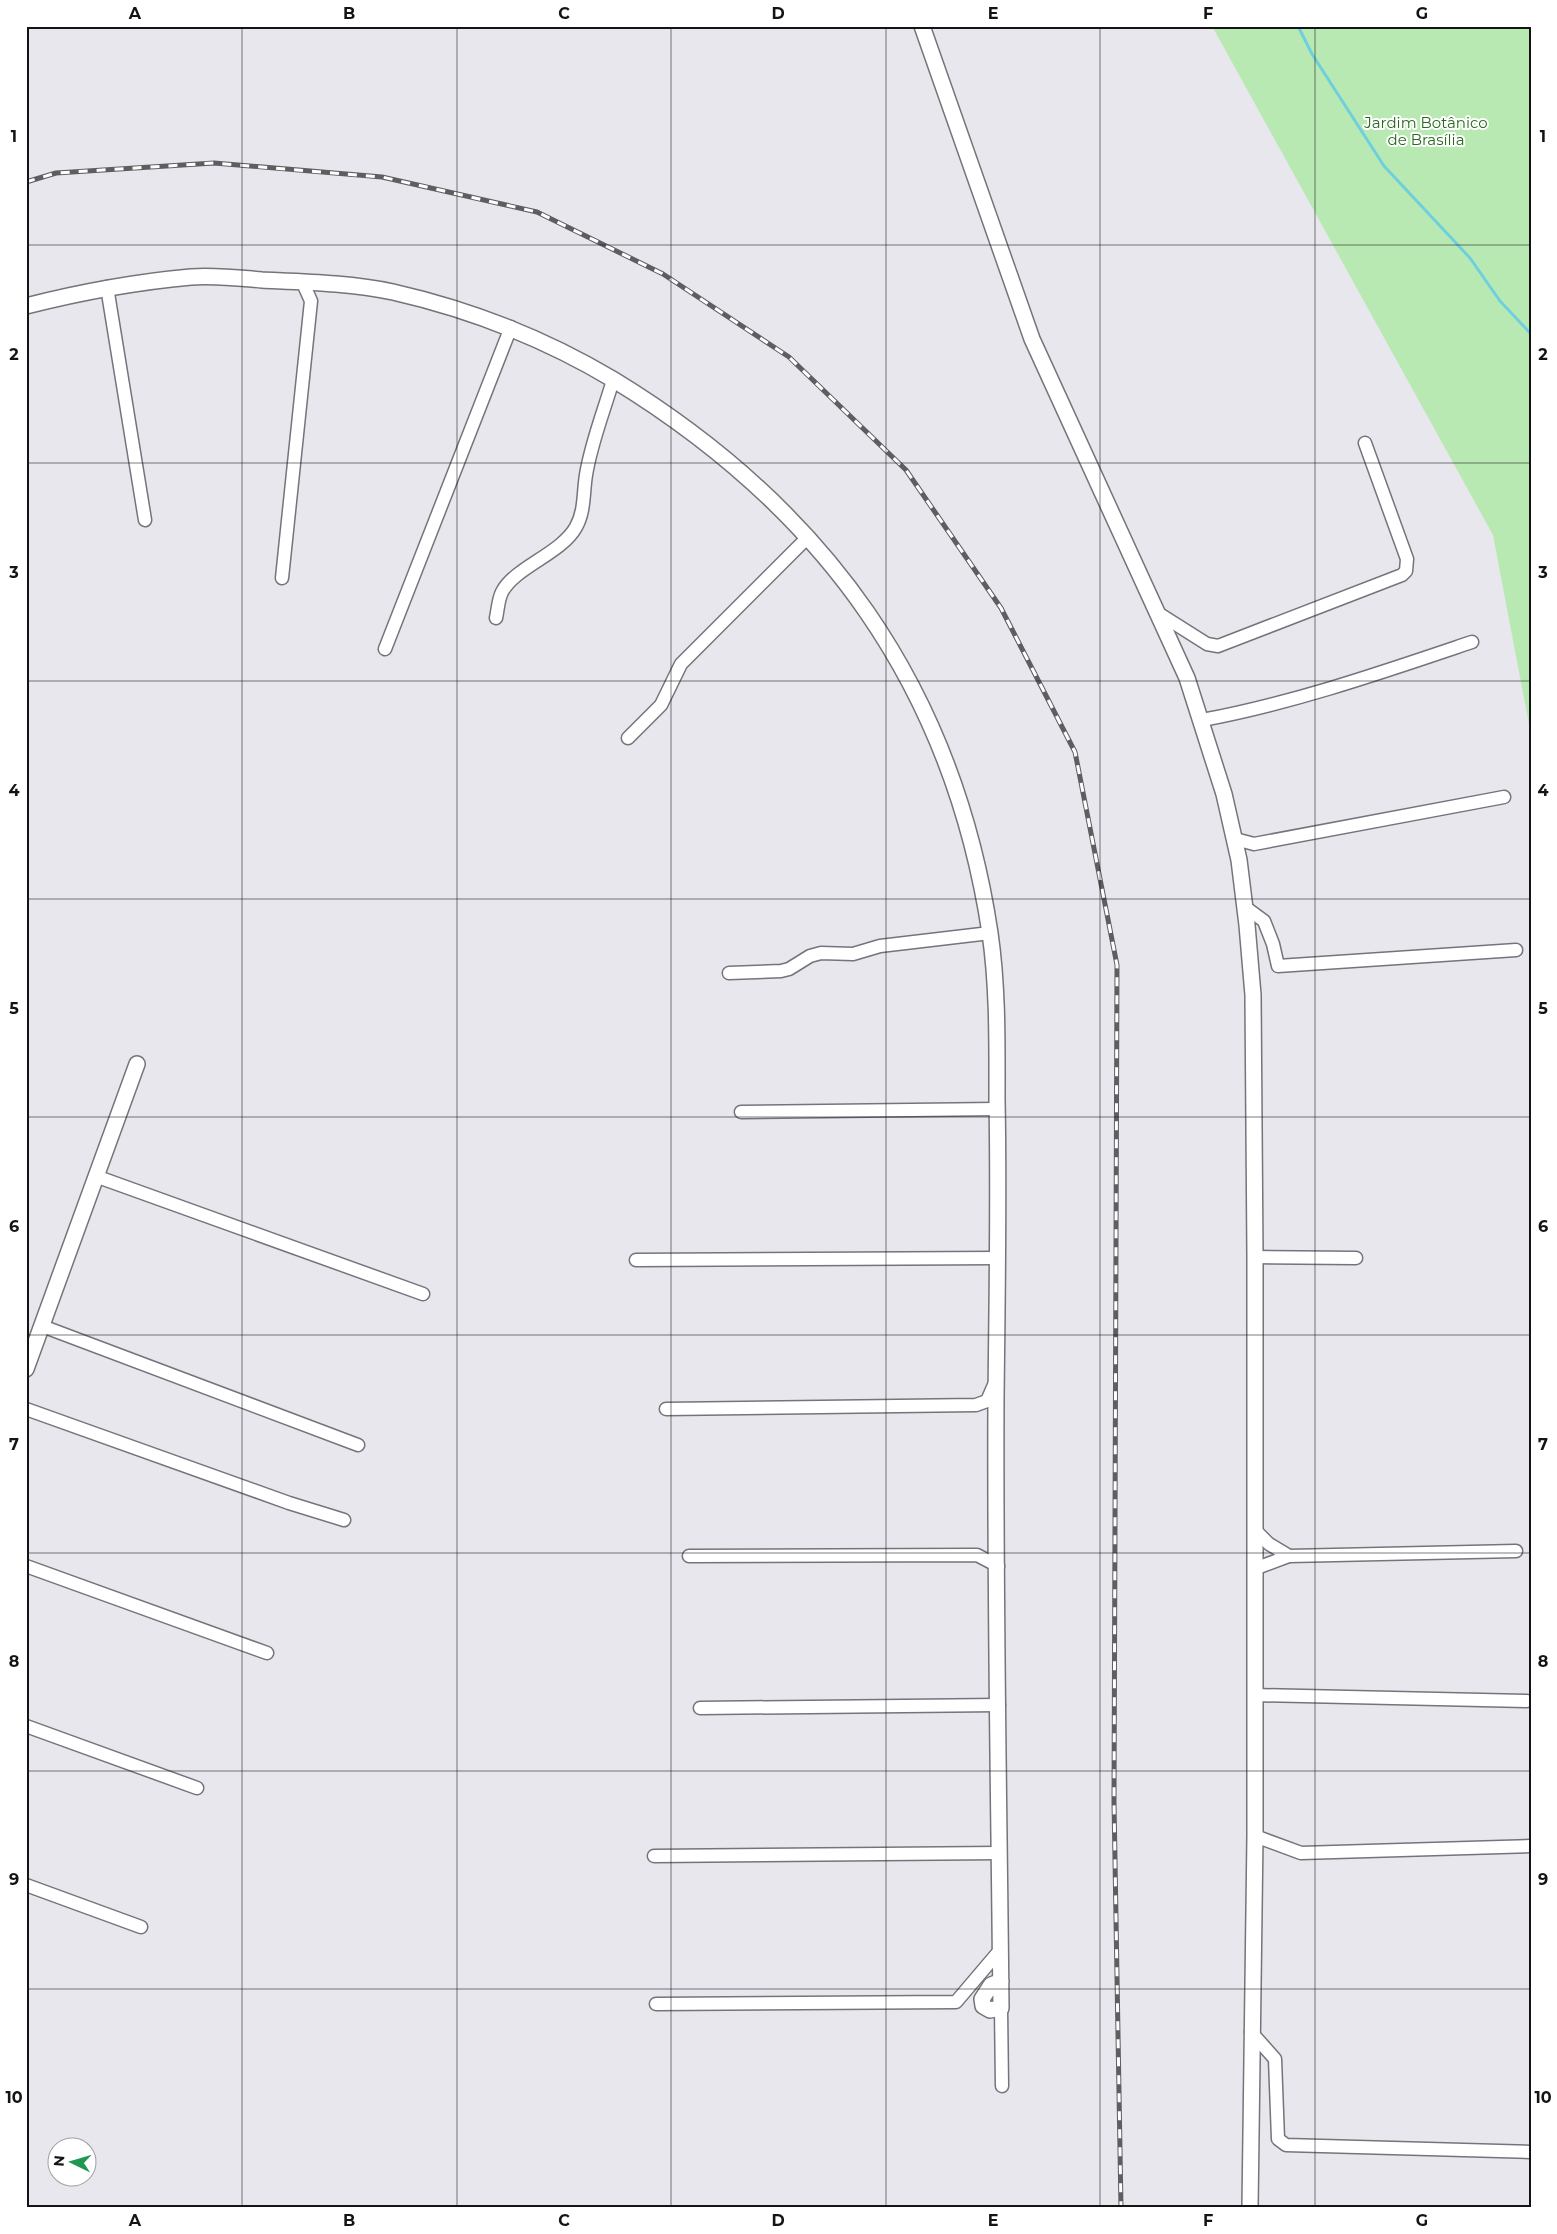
<svg xmlns="http://www.w3.org/2000/svg" width="1557" height="2234" viewBox="0 0 1557 2234" font-family="Montserrat,sans-serif">
<style>
.green{fill:#b9e9b2}
.lines{fill:none;stroke-linecap:round;stroke-linejoin:round}
.stream{stroke:#6ecfde;stroke-width:3}
.minor-casing{stroke:#74747a;stroke-width:15}
.tertiary-casing{stroke:#74747a;stroke-width:18}
.minor{stroke:#fff;stroke-width:12}
.tertiary{stroke:#fff;stroke-width:15}
.rail-casing{stroke:#5e5e62;stroke-width:5}
.rail{stroke:#fff;stroke-width:3;stroke-dasharray:9;stroke-linecap:butt}
.grid{fill:none;stroke:#141416;stroke-width:1;stroke-opacity:0.55}
.labels{text-anchor:middle;dominant-baseline:central;stroke-width:4;stroke-linejoin:round;paint-order:stroke}
.park-label{font-size:15px;fill:#296820;stroke:#fff}
.neatline{fill:none;stroke:#141416;stroke-width:2}
.grid-label{font-size:16px;text-anchor:middle;font-weight:bold;fill:#141416}
</style>
<rect width="100%" height="100%" fill="#e7e7ed"/>
<polygon class="green" points="1212,26 1531,26 1531,735 1493,535"/>
<g class="lines">
<polyline class="stream" points="1298,26 1312,54 1384,166 1470,258 1500,301 1531,334"/>
<defs>
<g id="minor">
<polyline points="107,287 145,520"/>
<polyline points="282,578 311,301 302,281"/>
<polyline points="1158,613 1207,644 1218,646 1402,575 1406,571 1407,559 1365,443"/>
<path d="M 496,618 C 498,609 498,600 502,592 C 515,567 561,554 576,527 C 585,511 583,493 586,475 C 591,443 604,411 613,380"/>
<polyline points="385,649 511,327"/>
<path d="M 1202,720 C 1294,703 1383,672 1472,642"/>
<polyline points="628,738 661,705 681,664 808,537"/>
<polyline points="1235,839 1254,844 1504,797"/>
<polyline points="1245,907 1264,921 1273,944 1278,966 1516,950"/>
<polyline points="729,973 781,971 789,969 810,956 821,953 853,954 880,946 990,933"/>
<polyline points="741,1112 997,1109"/>
<polyline points="98,1177 423,1294"/>
<polyline points="1255,1257 1356,1258"/>
<polyline points="636,1260 998,1258"/>
<polyline points="42,1326 358,1445"/>
<polyline points="26,1409 289,1503 344,1520"/>
<polyline points="666,1409 976,1405 987,1401 994,1385"/>
<polyline points="1255,1530 1269,1544 1289,1556"/>
<polyline points="689,1556 977,1555 998,1566"/>
<polyline points="26,1566 267,1653"/>
<polyline points="1254,1569 1289,1556 1516,1551"/>
<polyline points="1254,1695 1527,1701"/>
<polyline points="700,1708 999,1705"/>
<polyline points="26,1726 197,1788"/>
<polyline points="1255,1836 1301,1853 1531,1846"/>
<polyline points="654,1856 1000,1853"/>
<polyline points="26,1885 141,1927"/>
<polyline points="656,2004 956,2002 1001,1949"/>
<polyline points="1001,2008 1002,2086"/>
<polyline points="1251,2032 1275,2059 1278,2139 1286,2145 1531,2152"/>
</g>
<g id="tertiary">
<polyline points="922,26 1032,339 1187,678 1224,794 1239,860 1247,925 1253,995 1255,1257 1255,1836 1250,2208"/>
<path d="M 26,306 C 81,292 135,282 191,277 C 214,275 239,278 262,280 C 305,282 351,283 393,292 C 472,310 544,338 614,380 C 825,509 953,687 990,933 C 998,988 997,1045 997,1100 C 999,1200 997,1299 996,1399 C 995,1602 999,1805 1001,2008 L 990,2010 L 983,2006 L 982,1999 L 991,1985 L 1001,1981"/>
<polyline points="26,1369 137,1064"/>
</g>
</defs>
<use href="#minor" class="minor-casing"/>
<use href="#tertiary" class="tertiary-casing"/>
<use href="#minor" class="minor"/>
<use href="#tertiary" class="tertiary"/>
<defs>
<polyline id="rail" points="26,182 56,173 214,163 382,177 537,212 663,274 789,357 906,470 1001,608 1075,752 1117,965 1114,1802 1121,2208"/>
</defs>
<use href="#rail" class="rail-casing"/>
<use href="#rail" class="rail"/>
</g>
<path class="grid" d="M 242,26 L 242,2208M 457,26 L 457,2208M 671,26 L 671,2208M 886,26 L 886,2208M 1100,26 L 1100,2208M 1315,26 L 1315,2208M 26,245 L 1531,245M 26,463 L 1531,463M 26,681 L 1531,681M 26,899 L 1531,899M 26,1117 L 1531,1117M 26,1335 L 1531,1335M 26,1553 L 1531,1553M 26,1771 L 1531,1771M 26,1989 L 1531,1989"/>
<g class="labels">
<g class="park-label">
<text x="1426" y="122">Jardim Botânico<tspan x="1426" dy="17">de Brasília</tspan></text>
</g>
</g>
<rect width="1557" height="2234" fill="none" stroke="#ffffff" stroke-width="55"/>
<g transform="translate(72 2162) rotate(275)"><circle r="24" fill="#ffffff" stroke="#a1a1a2"/>
<path d="M0-4L9 19L0 12L-9 19Z" fill="#229752"/>
<text y="-8" font-size="14" font-weight="bold" text-anchor="middle" fill="#141416">N</text>
</g>
<rect x="28" y="28" width="1502" height="2178" class="neatline"/>
<g class="grid-label">
<text x="135" y="19">A</text>
<text x="349" y="19">B</text>
<text x="564" y="19">C</text>
<text x="778" y="19">D</text>
<text x="993" y="19">E</text>
<text x="1208" y="19">F</text>
<text x="1422" y="19">G</text>
<text x="14" y="142">1</text>
<text x="1543" y="142">1</text>
<text x="14" y="360">2</text>
<text x="1543" y="360">2</text>
<text x="14" y="578">3</text>
<text x="1543" y="578">3</text>
<text x="14" y="796">4</text>
<text x="1543" y="796">4</text>
<text x="14" y="1014">5</text>
<text x="1543" y="1014">5</text>
<text x="14" y="1232">6</text>
<text x="1543" y="1232">6</text>
<text x="14" y="1450">7</text>
<text x="1543" y="1450">7</text>
<text x="14" y="1667">8</text>
<text x="1543" y="1667">8</text>
<text x="14" y="1885">9</text>
<text x="1543" y="1885">9</text>
<text x="14" y="2103">10</text>
<text x="1543" y="2103">10</text>
<text x="135" y="2226">A</text>
<text x="349" y="2226">B</text>
<text x="564" y="2226">C</text>
<text x="778" y="2226">D</text>
<text x="993" y="2226">E</text>
<text x="1208" y="2226">F</text>
<text x="1422" y="2226">G</text>
</g>
</svg>
